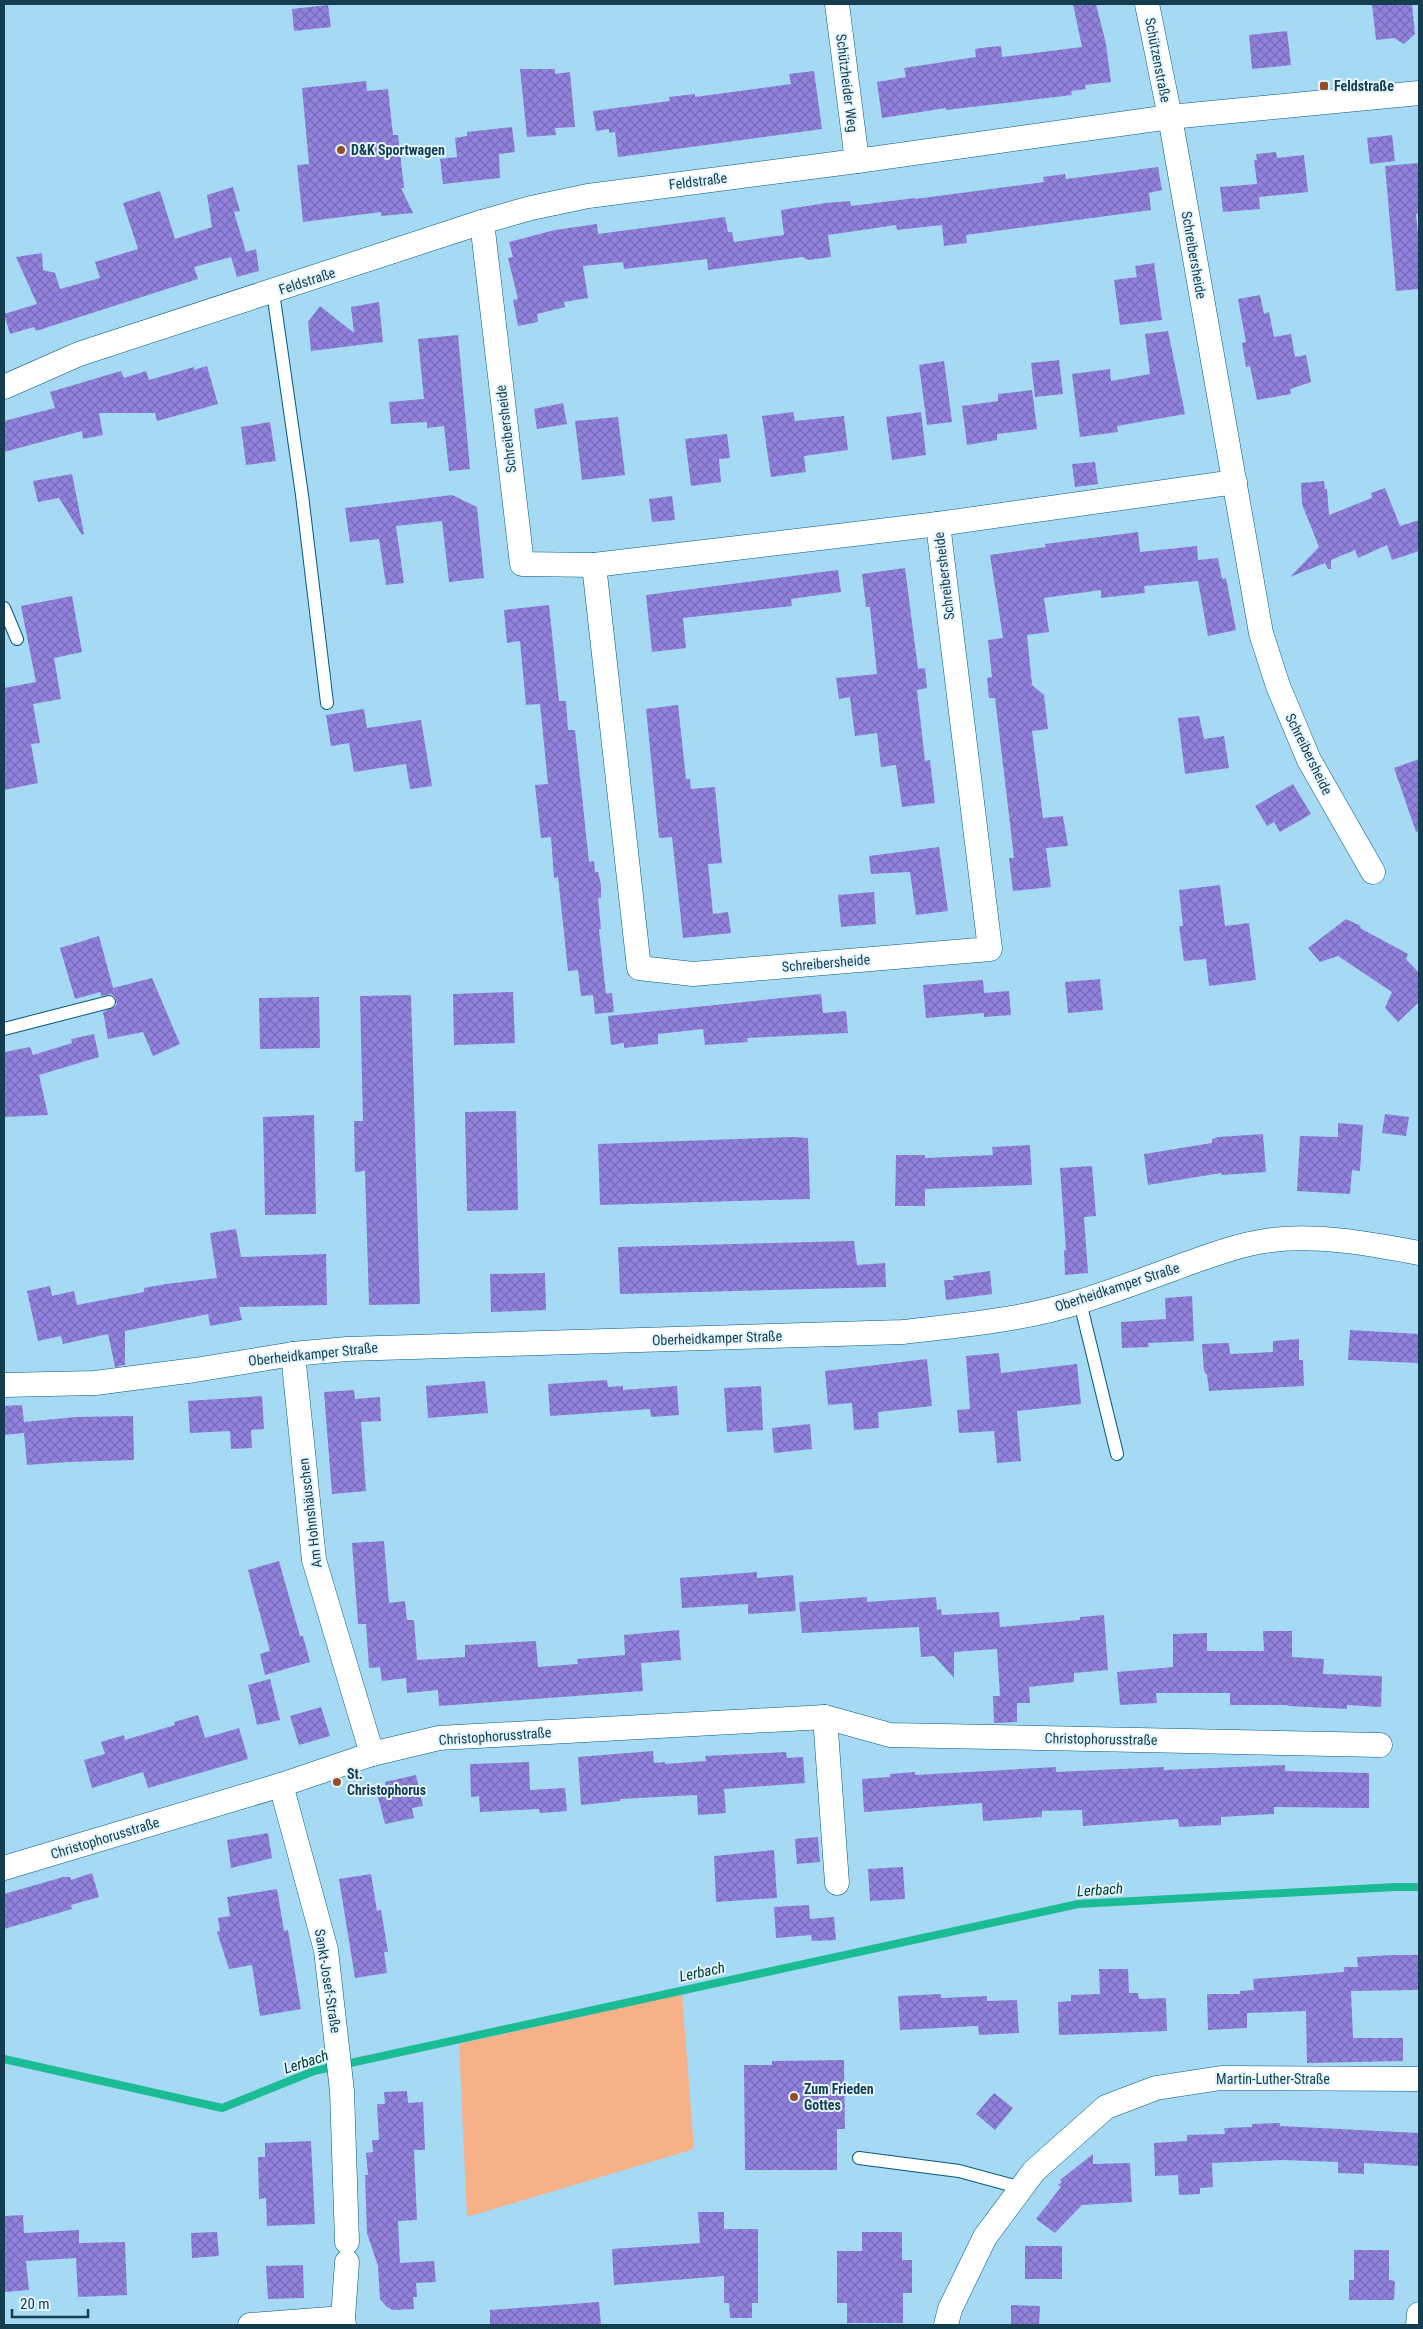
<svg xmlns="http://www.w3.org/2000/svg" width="1423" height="2329" viewBox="0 0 1423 2329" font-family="'Roboto Condensed',sans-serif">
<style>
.green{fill:#f7b189}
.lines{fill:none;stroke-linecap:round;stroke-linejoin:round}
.stream{stroke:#1bbc95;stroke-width:8}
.building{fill:url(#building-cross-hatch)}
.service-casing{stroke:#035b7a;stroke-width:14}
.minor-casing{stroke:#035b7a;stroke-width:25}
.service{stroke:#fff;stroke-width:12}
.minor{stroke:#fff;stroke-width:24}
.poi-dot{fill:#945024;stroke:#e3f4fd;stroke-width:2}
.labels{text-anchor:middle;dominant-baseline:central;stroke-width:4;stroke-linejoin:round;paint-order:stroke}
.street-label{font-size:14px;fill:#143d4f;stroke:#e3f4fd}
.poi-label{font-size:14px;font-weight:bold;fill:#143d4f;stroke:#e3f4fd;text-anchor:start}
.water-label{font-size:15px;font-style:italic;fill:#004030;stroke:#e3f4fd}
</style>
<defs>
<pattern id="building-cross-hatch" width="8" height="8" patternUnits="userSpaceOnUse" patternTransform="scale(1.25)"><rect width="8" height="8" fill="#9282de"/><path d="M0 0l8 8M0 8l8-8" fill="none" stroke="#766cb6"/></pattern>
</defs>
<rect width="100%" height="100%" fill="#a5d9f4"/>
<polygon class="green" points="682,1994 694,2149 467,2217 459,2044"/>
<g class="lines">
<polyline class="stream" points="4,2059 222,2108 314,2071 1078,1904 1395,1887 1419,1887"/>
</g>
<g class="building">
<polygon points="1073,4 1096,4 1106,44 1111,82 1085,85 1086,89 1071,91 1072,95 946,110 946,108 882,118 877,82 906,77 904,68 976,57 975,49 989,47 1001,46 1002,57 1082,47"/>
<polygon points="1372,4 1412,4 1415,34 1404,44 1394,38 1376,40"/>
<polygon points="328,5 331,27 294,31 292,9"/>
<polygon points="1287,31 1291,65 1252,69 1249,35"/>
<polygon points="520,69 555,69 555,74 570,72 575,127 555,128 556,135 527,137"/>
<polygon points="814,71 822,129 618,157 615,132 609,133 609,129 596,131 593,111 670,101 669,97 695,94 695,97 791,84 789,74"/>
<polygon points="366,81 367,91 388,89 393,135 398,135 404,188 401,188 413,213 381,216 381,212 303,222 297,165 309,164 302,88"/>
<polygon points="512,127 515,152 499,154 500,178 443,184 440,159 457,157 455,138 467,136 467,132"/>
<polygon points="1392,135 1395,161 1370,164 1367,138"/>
<polygon points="1276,152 1277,158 1304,155 1308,192 1259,197 1260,209 1223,212 1220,187 1257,184 1254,160 1257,160 1256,154"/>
<polygon points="1419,163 1419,213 1416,214 1419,242 1419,289 1396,291 1385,166"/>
<polygon points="1158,167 1162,190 1149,193 1151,210 966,235 967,243 944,246 942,225 897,230 896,225 828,235 831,257 808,260 803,257 708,270 707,259 624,269 623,262 583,266 588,298 564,302 565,307 537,314 538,322 518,326 513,300 518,299 508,258 513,257 509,242 555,230 597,224 598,234 725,217 728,232 732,232 734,242 784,235 781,210 826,203 850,201 851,206 915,198 915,199 1044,182 1043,177 1065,174 1066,179"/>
<polygon points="233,187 240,211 234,212 246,252 256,249 259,271 237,277 231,257 194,267 198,279 36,331 34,327 10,334 4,314 37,304 16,257 42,253 43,270 55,273 60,289 100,278 95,262 138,249 123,203 160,191 175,239 212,227 207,195"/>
<polygon points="1154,263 1162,320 1120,325 1114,280 1137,277 1135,266"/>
<polygon points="1260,295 1264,314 1269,312 1274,337 1291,334 1295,357 1306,355 1311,382 1290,389 1291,394 1257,400 1250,366 1246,367 1242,343 1246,342 1238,299"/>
<polygon points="379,302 383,342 311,351 308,322 320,306 354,333 351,307"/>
<polygon points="1168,331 1185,414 1117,426 1118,432 1080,437 1072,374 1110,369 1111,381 1150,374 1145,334"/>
<polygon points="458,335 470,469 449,471 444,426 427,428 427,422 391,424 389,402 424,399 418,339"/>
<polygon points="1059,360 1063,394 1035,397 1031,363"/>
<polygon points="944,361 952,422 927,425 919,365"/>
<polygon points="207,366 218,404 157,421 155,413 99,413 103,435 83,439 82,431 4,452 4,421 55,408 50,392 121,371 124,378 146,371 149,380 194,367 194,370"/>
<polygon points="1032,390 1037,429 997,434 997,440 967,445 962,406 998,401 998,394"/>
<polygon points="563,403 567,424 537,429 534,409"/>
<polygon points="793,412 795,421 844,416 848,450 804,456 806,472 771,477 762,416"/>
<polygon points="921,412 926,455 892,460 886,417"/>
<polygon points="618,417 625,475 582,480 575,421"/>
<polygon points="270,422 276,461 246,465 241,427"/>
<polygon points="727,434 730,458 719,459 721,482 691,486 685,439"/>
<polygon points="1095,462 1098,484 1075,487 1072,464"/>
<polygon points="72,474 84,534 82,535 59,498 38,502 33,481"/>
<polygon points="1324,481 1325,489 1327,489 1329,515 1372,498 1371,493 1385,488 1400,526 1419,520 1419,551 1392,560 1387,545 1358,558 1355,550 1331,560 1331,569 1328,569 1325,563 1290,577 1319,547 1302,504 1301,483"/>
<polygon points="452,495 477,507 484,578 449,582 442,521 396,526 404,583 386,585 379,539 350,542 345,508"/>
<polygon points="672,496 675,520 652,522 649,499"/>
<polygon points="1138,532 1140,552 1197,546 1198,560 1218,558 1222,579 1226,578 1236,630 1208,636 1198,581 1144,586 1145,593 1101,598 1101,590 1044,598 1049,632 1027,635 1032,685 1044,695 1048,729 1032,731 1043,818 1063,816 1068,846 1046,848 1051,887 1013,891 1009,858 1014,858 1004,773 995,698 989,698 987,678 992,677 988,640 1003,638 990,555 1046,547 1045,544"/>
<polygon points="905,568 918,669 925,668 927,688 917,690 925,761 930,760 935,803 902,807 896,765 881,767 877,733 855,736 850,697 839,699 836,678 877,674 870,607 866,607 862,574"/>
<polygon points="838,570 841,592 791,599 792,606 683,618 686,648 652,652 646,595"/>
<polygon points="72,596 82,652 54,658 61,699 33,704 40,743 31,744 38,783 4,790 4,688 36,682 21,606"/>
<polygon points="549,605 559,701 566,701 568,730 575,730 589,862 594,861 595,872 598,872 601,885 601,898 598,898 601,929 599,929 606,994 600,994 612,993 614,1012 595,1014 593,995 581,996 578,970 568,971 558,877 554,878 551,837 541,838 535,785 548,784 540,704 526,705 520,641 507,643 504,610"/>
<polygon points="678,705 686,779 690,779 691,789 715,787 722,863 708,864 713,914 728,912 731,933 683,938 672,837 659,838 646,709"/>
<polygon points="364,709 367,728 421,720 432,786 410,789 406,764 354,772 349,743 331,746 326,715"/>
<polygon points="1199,716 1204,739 1224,736 1229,768 1185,774 1178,718"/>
<polygon points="1419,759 1419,831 1416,832 1394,768"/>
<polygon points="1293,784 1311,814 1280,832 1274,822 1267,826 1255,806"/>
<polygon points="939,847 948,911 916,915 910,872 871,874 869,856"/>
<polygon points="1220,885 1225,926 1249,923 1256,980 1209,986 1206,959 1184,961 1179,926 1183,926 1179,890"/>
<polygon points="874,892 876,924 841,927 838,895"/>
<polygon points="1346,919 1361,926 1360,928 1408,954 1406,959 1419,973 1419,1002 1398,1022 1385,1008 1392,992 1338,956 1320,962 1308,948"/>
<polygon points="99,936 113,988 152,978 180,1044 153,1056 143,1032 108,1039 103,1012 115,1007 117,1004 115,997 111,994 101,996 100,992 75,999 60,948"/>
<polygon points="1100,979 1103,1010 1068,1013 1065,982"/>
<polygon points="983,980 984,993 1009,991 1011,1015 984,1017 984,1013 926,1018 923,985"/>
<polygon points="513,992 515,1043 454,1045 453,994"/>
<polygon points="821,994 823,1013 846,1011 848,1033 747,1038 748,1042 705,1045 703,1029 658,1034 658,1044 624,1048 624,1043 611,1045 608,1016"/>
<polygon points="411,995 420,1304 369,1305 365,1171 355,1172 354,1121 363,1121 360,996"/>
<polygon points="319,997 320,1048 260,1049 259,998"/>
<polygon points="94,1034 99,1057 39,1075 48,1115 4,1117 5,1052 30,1047 33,1055 72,1043 71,1039"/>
<polygon points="516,1111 518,1210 467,1211 465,1112"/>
<polygon points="1385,1114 1409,1117 1406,1136 1382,1133"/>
<polygon points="314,1115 316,1214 265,1215 263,1117"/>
<polygon points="1338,1123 1363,1125 1360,1171 1352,1170 1350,1194 1297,1191 1300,1136 1338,1137"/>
<polygon points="1263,1134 1266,1172 1222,1175 1221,1173 1148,1185 1144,1154 1212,1143 1212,1139 1218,1137"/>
<polygon points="793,1137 808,1138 810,1199 600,1205 598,1144"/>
<polygon points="1030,1145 1032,1185 925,1189 925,1206 895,1206 896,1155 925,1155 925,1158 993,1155 992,1147"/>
<polygon points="1092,1166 1096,1216 1084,1217 1088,1273 1065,1275 1064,1250 1066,1250 1060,1168"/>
<polygon points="236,1229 241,1257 326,1254 327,1305 239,1307 242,1320 210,1326 208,1314 125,1331 125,1365 115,1367 108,1334 63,1344 61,1336 38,1341 27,1291 50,1286 52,1296 74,1291 77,1305 144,1292 144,1288 166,1284 217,1278 210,1233"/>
<polygon points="854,1241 857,1265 885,1263 886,1287 620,1294 618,1247"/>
<polygon points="990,1271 992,1294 946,1300 944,1280 954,1280 953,1276"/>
<polygon points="545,1273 546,1310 491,1312 490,1274"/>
<polygon points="1192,1296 1194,1341 1148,1343 1149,1347 1122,1348 1121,1322 1166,1319 1165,1298"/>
<polygon points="1350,1330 1419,1334 1419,1363 1348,1360"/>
<polygon points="1299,1339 1299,1360 1303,1360 1304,1386 1209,1391 1207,1375 1204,1371 1202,1344 1229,1343 1230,1354 1253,1353 1273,1352 1273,1341"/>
<polygon points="999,1353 1001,1373 1077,1364 1081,1404 1017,1411 1021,1461 997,1463 994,1431 959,1433 957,1410 970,1409 966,1356"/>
<polygon points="927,1359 932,1406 878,1412 879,1428 854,1430 852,1403 828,1405 825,1371"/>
<polygon points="607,1380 608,1387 623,1386 623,1390 677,1386 679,1415 651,1417 650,1409 550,1416 548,1384"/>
<polygon points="485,1381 488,1413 428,1418 426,1386"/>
<polygon points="761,1386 763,1430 727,1432 724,1388"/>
<polygon points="354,1390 355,1399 380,1397 381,1421 361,1422 366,1491 332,1494 324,1392"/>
<polygon points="262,1396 264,1429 251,1430 252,1448 231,1449 230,1431 190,1433 188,1401"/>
<polygon points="22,1405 24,1422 76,1417 133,1416 134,1460 68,1462 27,1465 24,1433 4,1435 4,1406"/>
<polygon points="810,1424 812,1449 774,1453 772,1428"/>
<polygon points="384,1541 389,1603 405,1601 407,1620 414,1620 417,1660 465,1657 465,1645 536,1641 538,1667 578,1664 577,1659 625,1655 624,1635 679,1630 681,1660 641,1663 643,1691 439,1706 438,1690 407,1693 406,1678 382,1681 380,1667 369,1668 366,1624 358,1624 352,1543"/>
<polygon points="279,1561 300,1636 303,1636 310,1662 265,1675 260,1654 270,1651 248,1570"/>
<polygon points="757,1572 757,1578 793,1575 796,1611 748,1614 748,1604 682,1608 680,1578"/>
<polygon points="867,1597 867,1602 936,1597 937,1610 941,1609 942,1615 999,1612 1000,1627 1080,1620 1080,1617 1104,1615 1108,1670 1074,1673 1074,1682 1029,1687 1030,1703 1017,1703 1017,1722 994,1723 993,1696 1000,1696 997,1649 954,1652 954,1678 934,1656 921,1657 919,1627 802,1633 799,1602"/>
<polygon points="1263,1631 1292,1631 1292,1657 1324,1659 1323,1674 1382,1676 1381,1707 1347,1705 1347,1709 1288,1706 1288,1705 1230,1705 1230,1693 1156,1693 1157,1703 1120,1705 1117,1672 1173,1667 1173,1634 1207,1633 1207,1651 1264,1651"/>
<polygon points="270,1679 280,1720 257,1725 248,1685"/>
<polygon points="321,1707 330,1736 299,1745 290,1716"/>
<polygon points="198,1715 205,1738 239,1728 248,1759 148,1788 143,1772 92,1788 84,1760 105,1754 101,1742 124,1735 125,1740 175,1725 174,1722"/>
<polygon points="653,1751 654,1763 665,1762 665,1764 706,1761 705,1756 786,1752 787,1758 803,1757 805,1783 724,1789 726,1813 698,1815 697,1795 620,1799 620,1801 581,1805 578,1757"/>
<polygon points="529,1762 530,1790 565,1788 567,1811 540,1813 539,1809 480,1812 479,1796 471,1797 470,1764"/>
<polygon points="1285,1765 1285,1771 1369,1773 1369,1808 1274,1807 1274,1814 1221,1817 1221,1825 1179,1827 1178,1819 1083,1826 1082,1810 1042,1811 1042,1817 983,1821 982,1803 864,1812 862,1779 890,1777 890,1774 915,1772 915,1775 1056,1767 1056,1772 1164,1767 1164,1770"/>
<polygon points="416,1775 423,1806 412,1808 414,1818 385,1824 377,1793 387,1791 385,1782"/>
<polygon points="268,1833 272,1858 231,1868 227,1840"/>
<polygon points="818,1837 820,1862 797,1864 795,1839"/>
<polygon points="774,1850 777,1898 716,1902 714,1856"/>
<polygon points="903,1867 905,1899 870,1901 868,1869"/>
<polygon points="92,1873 99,1897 71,1905 72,1909 4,1929 4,1894 63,1877 70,1877 71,1880"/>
<polygon points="371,1874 377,1911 381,1910 388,1952 384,1952 387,1973 355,1978 339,1879"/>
<polygon points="277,1889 284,1931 288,1930 301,2009 260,2016 252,1965 229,1969 217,1932 220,1931 218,1918 230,1916 227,1897"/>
<polygon points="809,1905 810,1919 834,1917 836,1940 812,1941 811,1935 776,1938 774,1907"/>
<polygon points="1391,1955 1419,1955 1419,1990 1351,1991 1353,2038 1403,2038 1403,2061 1307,2063 1306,2011 1247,2013 1247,2028 1208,2030 1207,1994 1240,1994 1240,1991 1254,1990 1253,1979 1344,1972 1344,1967 1358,1967 1357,1957"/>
<polygon points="1099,1969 1128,1969 1129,1993 1138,1993 1139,1999 1166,1998 1167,2031 1059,2035 1058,2002 1071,2001 1071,1995 1100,1994"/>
<polygon points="941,1994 941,1998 987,1996 987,2001 1017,2000 1019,2033 979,2035 978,2026 900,2030 898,1996"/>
<polygon points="844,2060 845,2129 837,2129 837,2170 745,2170 744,2065 772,2065 772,2061"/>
<polygon points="407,2091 408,2103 423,2102 425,2150 414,2150 417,2220 398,2221 400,2263 434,2261 436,2282 416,2283 417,2297 413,2297 414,2309 393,2310 387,2307 380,2299 378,2266 367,2233 365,2175 368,2175 366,2153 373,2152 372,2140 379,2140 377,2104 385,2104 384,2092"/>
<polygon points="994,2093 1013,2108 995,2130 976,2114"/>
<polygon points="1280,2123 1280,2126 1419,2133 1419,2166 1364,2163 1364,2174 1338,2173 1338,2162 1282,2160 1212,2163 1213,2187 1200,2188 1200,2194 1179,2195 1178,2175 1155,2176 1154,2143 1187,2141 1187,2135 1225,2134 1224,2128 1252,2127 1252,2124"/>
<polygon points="311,2141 315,2224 267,2226 266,2198 259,2199 258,2157 265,2157 265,2143"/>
<polygon points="1093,2154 1093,2164 1130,2163 1132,2202 1082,2205 1055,2233 1036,2219 1061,2187 1058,2185 1062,2182 1060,2180"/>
<polygon points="698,2212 724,2212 724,2229 758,2229 758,2303 752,2303 752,2318 730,2318 729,2303 724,2303 724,2276 614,2285 612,2249 700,2243"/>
<polygon points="23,2215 24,2233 79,2230 79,2243 125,2242 127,2295 78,2297 76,2258 26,2261 29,2290 4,2292 4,2216"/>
<polygon points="217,2232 219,2256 192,2258 191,2233"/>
<polygon points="862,2232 902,2232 902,2260 912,2260 912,2293 903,2293 903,2323 847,2323 847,2303 837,2303 837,2251 862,2251"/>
<rect x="1025" y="2246" width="37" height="33"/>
<polygon points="1354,2250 1389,2250 1389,2280 1395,2281 1394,2300 1349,2300 1349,2280 1354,2280"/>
<polygon points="303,2265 304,2298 268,2299 266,2266"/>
<polygon points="599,2302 601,2325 490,2325 490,2310"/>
<polygon points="1011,2305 1040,2306 1039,2325 1011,2325"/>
</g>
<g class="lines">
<defs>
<g id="service">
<polyline points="273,292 302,495 327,703"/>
<polyline points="4,608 17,639"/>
<polyline points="4,1029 109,1002"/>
<polyline points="1080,1302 1117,1454"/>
<polyline points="859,2158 959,2171 1022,2188"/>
</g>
<g id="minor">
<polyline points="837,4 857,161"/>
<polyline points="1147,4 1170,117 1261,633 1278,686 1309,760 1373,872"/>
<polyline points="482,222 522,564 594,565 938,524"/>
<polyline points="4,387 79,354 482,222 531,208 588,196 857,161 1170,117 1419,93"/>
<polyline points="594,565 639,968 693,974 990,949 938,524 1235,482"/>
<polyline points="293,1354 314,1560 372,1754"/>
<path d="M 4,1385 L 95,1383 L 195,1370 L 293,1354 L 347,1349 L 903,1332 C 963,1325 1024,1320 1082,1301 C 1117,1290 1151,1277 1186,1264 C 1212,1255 1238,1245 1265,1241 C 1313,1233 1372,1244 1419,1253"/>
<polyline points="825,1717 837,1883"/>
<polyline points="281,1785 326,1950 342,2091 347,2242"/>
<polyline points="4,1868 281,1785 372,1754 439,1738 825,1717 890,1735 1380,1745"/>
<polyline points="343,2318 347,2262"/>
<polyline points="250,2325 343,2318 344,2325"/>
<polyline points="946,2325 950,2309 985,2237 1034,2171 1106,2107 1156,2088 1221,2078 1419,2079"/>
<polyline points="1418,2325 1419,2314"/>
</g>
</defs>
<use href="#service" class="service-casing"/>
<use href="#minor" class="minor-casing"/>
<use href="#service" class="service"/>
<use href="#minor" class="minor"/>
</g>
<g class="poi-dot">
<rect x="1319" y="81" width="10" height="10" rx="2.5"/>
<circle cx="341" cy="150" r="5"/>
<circle cx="337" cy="1782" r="5"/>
<circle cx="794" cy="2097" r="5"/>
</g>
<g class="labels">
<g class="street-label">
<text transform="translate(1158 60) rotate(79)">Schützenstraße</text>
<text transform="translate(847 83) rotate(83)">Schützheider Weg</text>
<text transform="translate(698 181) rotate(-7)">Feldstraße</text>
<text transform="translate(1194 255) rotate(80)">Schreibersheide</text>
<text transform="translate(307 281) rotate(-18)">Feldstraße</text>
<text transform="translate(506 429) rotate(-97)">Schreibersheide</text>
<text transform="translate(944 576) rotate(-97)">Schreibersheide</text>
<text transform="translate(1309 754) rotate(64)">Schreibersheide</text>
<text transform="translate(826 963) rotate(-5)">Schreibersheide</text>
<text transform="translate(1117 1287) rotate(-18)">Oberheidkamper Straße</text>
<text transform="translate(717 1338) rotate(-2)">Oberheidkamper Straße</text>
<text transform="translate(313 1354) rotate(-6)">Oberheidkamper Straße</text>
<text transform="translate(310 1513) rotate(-97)">Am Hohnshäuschen</text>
<text transform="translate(495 1736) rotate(-4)">Christophorusstraße</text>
<text transform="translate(1101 1739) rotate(1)">Christophorusstraße</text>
<text transform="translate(105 1838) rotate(-17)">Christophorusstraße</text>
<text transform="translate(328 1981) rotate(81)">Sankt-Josef-Straße</text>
<text x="1273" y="2079">Martin-Luther-Straße</text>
</g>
<g class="poi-label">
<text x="1334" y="86">Feldstraße</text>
<text x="351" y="150">D&amp;K Sportwagen</text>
<text x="347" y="1774">St.<tspan x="347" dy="16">Christophorus</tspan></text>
<text x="804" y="2089">Zum Frieden<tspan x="804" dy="16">Gottes</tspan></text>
</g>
<g class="water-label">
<text transform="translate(1100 1890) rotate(-4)">Lerbach</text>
<text transform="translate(702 1972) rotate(-12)">Lerbach</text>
<text transform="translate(306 2062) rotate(-18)">Lerbach</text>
</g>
</g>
<rect width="1423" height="2329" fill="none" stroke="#143d4f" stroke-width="10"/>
<path d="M12 2309v8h76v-8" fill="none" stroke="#143d4f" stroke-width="2.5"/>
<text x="20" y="2309" font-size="15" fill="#143d4f" stroke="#e3f4fd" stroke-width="4" paint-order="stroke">20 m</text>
</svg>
